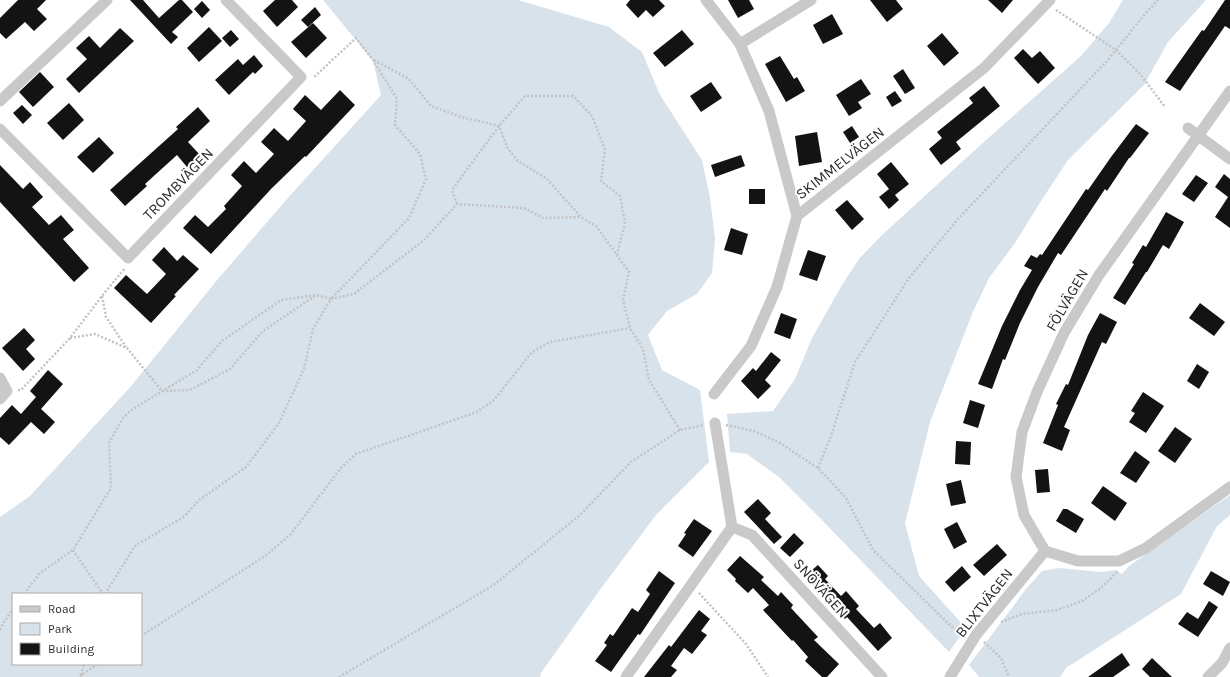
<svg xmlns="http://www.w3.org/2000/svg" width="1230" height="677" viewBox="0 0 1230 677" font-family="Karla,sans-serif">
<style>
.green{fill:#d8e2eb;fill-rule:evenodd}
.building{fill:#131313}
.lines{fill:none;stroke-linecap:round;stroke-linejoin:round}
.path{stroke:#c3c3c3;stroke-width:2.5;stroke-dasharray:2 2;stroke-linecap:butt}
.minor{stroke:#c9c9c9;stroke-width:11}
.labels{text-anchor:middle;dominant-baseline:central;stroke-width:4;stroke-linejoin:round;paint-order:stroke}
.street-label{font-size:15px;fill:#2c2c2c;stroke:#fff}
</style>
<rect width="100%" height="100%" fill="#fff"/>
<g class="green">
<path d="M 323,0 L 518,0 L 609,27 L 642,52 L 660,95 L 702,160 L 710,198 L 715,239 L 712,273 L 697,294 L 667,311 L 648,335 L 662,370 L 700,390 L 709,462 L 656,515 L 602,587 L 541,673 L 540,677 L 0,677 L 0,517 L 30,496 L 132,385 L 218,279 L 287,199 L 381,95 L 373,61 ZM 13,594 L 141,594 L 141,664 L 13,664 Z"/>
<polygon points="1123,0 1206,0 1168,42 1144,85 1068,160 1041,201 1015,243 989,278 972,314 930,422 905,523 919,576 966,628 949,652 820,518 779,477 747,454 730,452 727,414 773,411 795,379 812,338 842,285 859,259 882,235 986,140 1081,56 1109,23"/>
<polygon points="1230,495 1230,515 1217,526 1181,594 1066,668 1060,677 979,677 969,665 1026,589 1042,571 1059,568 1101,572 1116,570 1122,574 1129,566"/>
</g>
<g class="building">
<polygon points="18,0 46,0 37,9 47,19 34,31 25,22 6,39 0,33 0,18"/>
<polygon points="130,0 143,0 159,18 179,0 182,0 193,12 172,32 178,37 171,44"/>
<polygon points="275,0 292,0 298,7 277,27 263,11"/>
<polygon points="630,0 659,0 665,6 653,17 646,10 638,18 626,5"/>
<polygon points="728,0 749,0 754,9 738,18"/>
<polygon points="870,0 896,0 903,9 887,22"/>
<polygon points="988,0 1013,0 1002,13"/>
<polygon points="1225,0 1230,0 1230,29 1225,26 1180,91 1165,82 1202,30 1204,31"/>
<polygon points="202,1 210,10 202,18 194,9"/>
<polygon points="315,7 321,15 308,27 301,20"/>
<polygon points="832,14 843,34 823,44 813,25"/>
<polygon points="313,23 327,38 306,58 291,42"/>
<polygon points="209,27 222,41 199,62 187,48"/>
<polygon points="120,28 134,41 79,93 66,79 87,59 76,48 89,36 100,48"/>
<polygon points="231,30 239,39 230,47 222,38"/>
<polygon points="682,30 694,44 665,67 653,53"/>
<polygon points="942,33 959,53 944,66 927,46"/>
<polygon points="1023,49 1032,58 1040,51 1055,68 1038,84 1014,58"/>
<polygon points="254,55 263,66 255,74 253,72 229,95 215,80 238,59 243,65"/>
<polygon points="780,56 794,79 797,77 805,91 786,102 765,64"/>
<polygon points="903,69 915,88 905,94 893,76"/>
<polygon points="40,72 54,87 33,107 19,92"/>
<polygon points="861,79 871,94 858,102 862,108 849,116 836,95"/>
<polygon points="711,82 722,98 701,112 690,96"/>
<polygon points="984,86 1000,106 956,142 961,149 941,165 929,149 942,138 937,132 973,103 969,98"/>
<polygon points="340,90 355,105 306,157 305,156 271,189 211,254 183,228 195,215 208,227 226,209 224,206 242,186 231,175 244,161 256,173 274,154 261,142 274,128 288,141 306,121 293,109 305,95 321,110"/>
<polygon points="895,91 902,101 892,107 886,97"/>
<polygon points="69,103 84,120 63,140 47,123"/>
<polygon points="22,105 32,115 23,124 13,113"/>
<polygon points="198,107 210,121 188,142 200,155 187,167 177,155 145,184 147,186 125,206 110,190 178,129 176,127"/>
<polygon points="1136,124 1149,133 1130,158 1129,158 1107,191 1105,189 1061,255 1058,253 1038,287 1020,323 1005,360 1003,359 992,389 978,384 1002,326 1020,290 1032,270 1024,266 1031,255 1037,258 1040,254 1042,255 1086,189 1088,190 1111,157"/>
<polygon points="852,126 859,137 850,143 843,132"/>
<polygon points="817,132 822,162 799,166 795,136"/>
<polygon points="99,137 114,153 93,173 77,157"/>
<polygon points="741,155 745,166 715,177 711,165"/>
<polygon points="891,162 909,184 895,195 899,200 889,209 879,197 889,189 877,174"/>
<polygon points="0,165 23,189 30,182 43,197 32,207 49,225 61,215 74,230 63,239 89,268 74,282 0,202"/>
<polygon points="1224,174 1230,179 1230,228 1215,217 1228,197 1215,187"/>
<polygon points="1196,175 1208,183 1194,202 1182,194"/>
<rect x="749" y="189" width="16" height="15"/>
<polygon points="847,200 864,219 852,230 835,210"/>
<polygon points="1166,212 1184,222 1169,249 1163,245 1147,272 1146,272 1125,305 1113,298 1134,264 1132,263 1143,245 1146,247"/>
<polygon points="731,228 748,234 742,255 724,250"/>
<polygon points="164,247 177,261 183,255 199,269 174,295 176,296 151,323 114,288 126,275 147,294 166,274 152,260"/>
<polygon points="808,250 826,256 817,281 799,275"/>
<polygon points="1200,303 1225,322 1214,336 1189,318"/>
<polygon points="781,313 797,319 790,339 774,333"/>
<polygon points="1100,313 1117,322 1106,344 1102,342 1064,427 1070,430 1062,451 1043,443 1058,405 1056,404 1066,384 1068,385 1088,335"/>
<polygon points="24,328 35,340 26,349 35,359 23,371 2,348"/>
<polygon points="771,352 781,360 765,380 771,386 758,399 741,381 753,368 756,371"/>
<polygon points="1197,364 1209,372 1199,389 1187,381"/>
<polygon points="48,370 63,384 41,409 55,422 44,434 31,422 9,445 0,437 0,418 12,405 21,414 36,397 30,391"/>
<polygon points="1143,392 1164,406 1146,433 1129,422 1135,413 1131,411"/>
<polygon points="970,400 985,405 978,428 963,423"/>
<polygon points="1175,427 1192,439 1175,463 1158,451"/>
<polygon points="956,441 971,442 970,465 955,464"/>
<polygon points="1135,451 1150,462 1136,483 1120,473"/>
<polygon points="1048,469 1050,492 1037,493 1035,470"/>
<polygon points="961,480 966,503 951,506 946,484"/>
<polygon points="1103,486 1127,503 1115,521 1091,503"/>
<polygon points="758,499 771,513 765,519 782,537 774,544 744,512"/>
<polygon points="1063,509 1067,509 1084,519 1076,533 1056,521"/>
<polygon points="694,519 712,531 693,557 678,546 686,534 684,533"/>
<polygon points="957,522 967,542 954,549 944,529"/>
<polygon points="794,533 804,543 790,557 780,548"/>
<polygon points="997,544 1007,555 984,576 973,565"/>
<polygon points="740,556 764,577 761,580 778,596 781,592 793,605 791,608 818,637 814,640 839,664 827,677 822,677 805,661 808,657 793,640 792,641 763,610 769,605 753,588 748,593 735,581 736,579 727,570"/>
<polygon points="818,565 828,576 825,579 841,596 846,591 859,606 856,609 874,628 880,623 892,638 878,651 847,617 845,619 805,576"/>
<polygon points="962,566 971,577 954,592 945,582"/>
<polygon points="659,571 675,583 640,635 638,634 611,672 595,661 607,645 604,643 610,634 613,636 632,608 638,612 650,594 646,590"/>
<polygon points="1211,571 1230,582 1223,596 1203,584"/>
<polygon points="1209,601 1218,607 1198,637 1178,624 1187,612 1198,619"/>
<polygon points="699,610 710,619 701,631 707,635 692,654 684,648 671,666 677,670 671,677 644,677 669,645 671,647"/>
<polygon points="1122,653 1130,665 1113,677 1088,677"/>
<polygon points="1152,658 1172,677 1150,677 1142,669"/>
</g>
<g class="lines">
<g class="path">
<polyline points="1056,10 1116,50 1141,75 1165,107"/>
<polyline points="374,60 409,79 431,106 461,117 499,126 508,149 518,161 547,179 581,217 596,226 629,272 623,300 630,328 643,349 649,380 680,430"/>
<polyline points="457,204 452,190 499,126 525,96 573,96 592,116 605,149 601,181 620,196 625,223 617,254"/>
<polyline points="102,296 106,317 126,347"/>
<polyline points="70,338 95,334 127,348 162,391 190,390 230,369 262,332 316,295"/>
<polyline points="18,390 21,390 70,338 102,296 125,268"/>
<polyline points="726,425 754,431 780,443 818,468 846,498 873,550 956,631 964,635"/>
<polyline points="818,468 830,439 855,362 909,278 958,219 1107,61 1144,15 1158,0"/>
<polyline points="73,550 103,594"/>
<polyline points="699,593 746,644 768,677"/>
<polyline points="24,594 40,573 73,550 111,488 109,443 123,418 133,409 197,370 222,341 281,300 316,295 331,299 409,218 426,179 420,154 395,125 397,99 373,60 356,38 313,78"/>
<polyline points="105,594 135,546 185,516 198,501 246,467 279,423 304,369 313,329 331,299 354,294 424,240 457,204 524,208 543,218 581,217"/>
<polyline points="1001,622 1022,614 1057,610 1082,601 1101,588 1118,571"/>
<polyline points="0,630 4,622 13,609"/>
<polyline points="141,636 265,556 291,534 340,469 356,454 477,412 494,400 532,352 550,342 630,328"/>
<polyline points="984,642 1001,658 1009,677"/>
<polyline points="81,675 84,664"/>
<polyline points="81,677 81,675 98,664"/>
<polyline points="339,677 492,586 579,516 631,462 680,430 704,425"/>
</g>
<g class="minor">
<polyline points="706,0 740,44 769,111 797,216"/>
<polyline points="740,44 811,0"/>
<polyline points="0,101 107,0"/>
<polyline points="1188,128 1230,159"/>
<polyline points="0,129 128,258 301,77 226,0"/>
<polyline points="0,378 7,391 0,399"/>
<polyline points="714,394 751,346 777,287 797,216 984,68 1050,0"/>
<polyline points="715,423 732,527"/>
<polyline points="1045,551 1024,515 1016,477 1022,432 1037,392 1064,333 1099,275 1230,91"/>
<polyline points="1045,551 1078,561 1119,561 1146,548 1230,487"/>
<polyline points="626,677 732,527 752,535 882,677"/>
<polyline points="950,677 976,635 1045,551"/>
<polyline points="1208,677 1222,663 1230,648"/>
</g>
</g>
<g class="labels">
<g class="street-label">
<text transform="translate(840 163) rotate(-38)">SKIMMELVÄGEN</text>
<text transform="translate(178 184) rotate(-46)">TROMBVÄGEN</text>
<text transform="translate(1067 300) rotate(-60)">FÖLVÄGEN</text>
<text transform="translate(821 588) rotate(48)">SNÖVÄGEN</text>
<text transform="translate(984 603) rotate(-52)">BLIXTVÄGEN</text>
</g>
</g>
<rect x="12" y="593" width="130" height="72" fill="#ffffff" stroke="#ababab"/>
<rect x="20" y="606" width="20" height="6" fill="#c9c9c9" stroke="#ababab"/>
<text x="48" y="613" font-size="12" fill="#2c2c2c">Road</text>
<rect x="20" y="623" width="20" height="12" fill="#d8e2eb" stroke="#ababab"/>
<text x="48" y="633" font-size="12" fill="#2c2c2c">Park</text>
<rect x="20" y="643" width="20" height="12" fill="#131313" stroke="#ababab"/>
<text x="48" y="653" font-size="12" fill="#2c2c2c">Building</text>
</svg>
